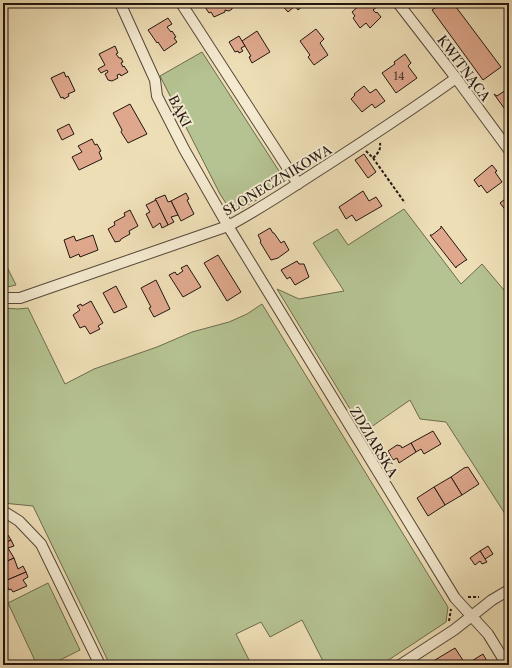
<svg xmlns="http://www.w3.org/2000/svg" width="512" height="668" viewBox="0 0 512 668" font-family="'Libre Caslon Text',serif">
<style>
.green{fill:#b5c291;stroke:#6c6c50}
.building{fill:#dfa88d;stroke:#22150f}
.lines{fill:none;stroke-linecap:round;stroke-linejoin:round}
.minor-casing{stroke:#554739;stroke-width:12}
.path{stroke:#22150f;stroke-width:2;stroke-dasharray:3 2;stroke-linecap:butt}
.minor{stroke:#f4ead0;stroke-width:10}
.labels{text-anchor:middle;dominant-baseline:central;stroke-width:4;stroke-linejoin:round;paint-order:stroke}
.number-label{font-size:11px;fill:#513a2e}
.street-label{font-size:13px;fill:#22150f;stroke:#f4ead0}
</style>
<rect width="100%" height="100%" fill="#eedeb6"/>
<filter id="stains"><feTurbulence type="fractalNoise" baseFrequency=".005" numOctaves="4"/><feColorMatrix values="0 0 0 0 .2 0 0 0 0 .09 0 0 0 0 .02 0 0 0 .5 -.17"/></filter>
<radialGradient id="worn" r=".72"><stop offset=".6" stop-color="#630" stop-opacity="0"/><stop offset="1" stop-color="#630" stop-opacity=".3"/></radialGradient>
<g class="green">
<polygon points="202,52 281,174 280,182 255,201 235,212 229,208 220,194 160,76"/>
<polygon points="404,209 461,284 482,264 509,296 509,520 446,422 420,419 410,400 364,432 277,289 299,299 344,291 313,243 337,229 348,245"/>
<polygon points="3,259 16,285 3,288"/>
<polygon points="262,304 448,607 446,622 381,665 325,665 302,620 270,637 261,622 236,634 250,662 244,665 110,665 33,506 3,503 3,308 18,309 28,308 65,384 94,369 157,347 192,332 229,322 247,314"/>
<polygon points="48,583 80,650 50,665 37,665 8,603"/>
</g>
<g class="building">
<polygon points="211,3 232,3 233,5 232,9 229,11 225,10 225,12 214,17 211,12 209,13 205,7"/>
<polygon points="280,3 305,3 303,4 304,5 298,10 295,6 288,12"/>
<polygon points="362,3 375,3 378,6 373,10 376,13 377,12 381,17 370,28 366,23 360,28 353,18 355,16 352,12"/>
<polygon points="442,3 453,3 501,67 483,80 432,10"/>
<polygon points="168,18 172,24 167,27 171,32 172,31 176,37 174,38 177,42 164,51 158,42 157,43 148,30"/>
<polygon points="316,29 324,39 320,43 328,55 314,65 308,57 310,55 300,41"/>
<polygon points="257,31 270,52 252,63 249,57 251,56 242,41"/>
<polygon points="239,36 245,46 241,48 243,51 239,53 238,51 235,52 229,42"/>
<polygon points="115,46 118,53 116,54 119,58 121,58 123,62 121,63 123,67 124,66 128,72 121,76 120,74 117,75 118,78 112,81 108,80 105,74 108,72 107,70 101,73 98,69 105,65 99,54"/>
<polygon points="405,54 411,63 408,66 417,78 396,93 382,73 395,64 394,62"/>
<polygon points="64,72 66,77 68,76 75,91 68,94 69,96 64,99 63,97 61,98 51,78"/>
<polygon points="364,86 370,93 376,89 385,101 375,108 372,104 362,112 351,99 355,95 354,94"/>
<polygon points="506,90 509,93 509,115 494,94 497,96"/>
<polygon points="130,104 147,134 128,143 121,132 122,130 113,113"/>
<polygon points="69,124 74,134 62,140 57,130"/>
<polygon points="92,139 95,145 97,144 101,151 99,152 102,159 79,170 72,157 82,152 78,146"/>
<polygon points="364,154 376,172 368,178 355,160"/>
<polygon points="492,165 497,171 495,172 502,182 487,193 481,185 479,187 474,180"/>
<polygon points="363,191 369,201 376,197 382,206 356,221 352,215 346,219 339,207"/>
<polygon points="186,193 189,199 187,200 194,214 181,221 171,201"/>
<polygon points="165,195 168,202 171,201 178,215 171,217 174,222 168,225 155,199"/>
<polygon points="509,196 509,210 507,212 500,203"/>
<polygon points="156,200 168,225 162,228 160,223 153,228 146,214 150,212 146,205"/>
<polygon points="130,210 138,226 129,231 130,234 121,239 120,241 115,242 108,229 115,225 114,222 125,216 124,213"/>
<polygon points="441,226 467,260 466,260 456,267 456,268 430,235 432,235 441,228"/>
<polygon points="270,228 273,233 274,233 281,243 284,241 289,250 278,258 271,260 260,242 261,241 258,235"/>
<polygon points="93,235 98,250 80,257 79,254 70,258 64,240 74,236 76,241"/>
<polygon points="218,255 241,292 227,301 204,263"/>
<polygon points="297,261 299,264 304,264 309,277 295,285 290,277 287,279 281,270"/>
<polygon points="187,265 201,287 183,297 169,275 175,272 177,275 183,271 181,268"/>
<polygon points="156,280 170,309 154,317 149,308 151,307 141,288"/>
<polygon points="116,286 127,307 114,313 103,293"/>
<polygon points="91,301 103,323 98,326 100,329 90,334 85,326 80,328 73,315 80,310 77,306 81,304 82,306"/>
<polygon points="433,431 441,444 424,454 421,449 416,452 411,443"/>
<polygon points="411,443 416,452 399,463 397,458 393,460 388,451 397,445 401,446 402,448"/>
<polygon points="468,467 479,484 462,495 451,477 464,468"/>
<polygon points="451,477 462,495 445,505 434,487"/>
<polygon points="434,487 445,505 428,516 417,498"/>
<polygon points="8,535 11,540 3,544 3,537"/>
<polygon points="11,540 14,546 8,548 14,558 3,563 3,544"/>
<polygon points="488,546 493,554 485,559 480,551"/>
<polygon points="480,551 487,562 482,564 480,561 475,565 470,558"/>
<polygon points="14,558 18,569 23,566 26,572 5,581 3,577 3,563"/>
<polygon points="26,572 28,577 23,580 27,586 13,592 11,589 9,590 5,581"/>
<polygon points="455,648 466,665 438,665 435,660"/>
<polygon points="483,654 489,665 472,665 470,662"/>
</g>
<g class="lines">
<defs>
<g id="minor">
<polyline points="120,3 155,80 157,96 184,149 228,226 455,598 488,634 507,665"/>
<polyline points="181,3 298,184"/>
<polyline points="398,3 456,78 509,150"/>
<path d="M 3,298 L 20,298 L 228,226 C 262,208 294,186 327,165 C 370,137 415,108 456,78"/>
<polyline points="3,511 19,521 41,544 100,665"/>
<polyline points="400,665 454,630 492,600 509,590"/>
</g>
</defs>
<use href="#minor" class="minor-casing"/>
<g class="path">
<path d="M 366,151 L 373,158 C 378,153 381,150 380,143"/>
<polyline points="373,158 405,203"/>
<polyline points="468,597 479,597"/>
<polyline points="449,621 451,609"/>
</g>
<use href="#minor" class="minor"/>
</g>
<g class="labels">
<g class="number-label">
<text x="399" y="76">14</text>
</g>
<g class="street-label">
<text transform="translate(464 68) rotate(53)">KWITNĄCA</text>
<text transform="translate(180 111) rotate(63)">BĄKI</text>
<text transform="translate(277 180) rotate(-31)">SŁONECZNIKOWA</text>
<text transform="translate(374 442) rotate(59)">ZDZIARSKA</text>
</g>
</g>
<rect width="512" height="668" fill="none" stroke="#eedeb6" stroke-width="16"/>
<rect x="4" y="4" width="504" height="660" fill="none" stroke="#22150f" stroke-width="2"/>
<rect x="8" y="8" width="496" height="652" fill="none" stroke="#22150f"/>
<rect width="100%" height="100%" filter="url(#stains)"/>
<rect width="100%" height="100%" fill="url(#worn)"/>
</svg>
